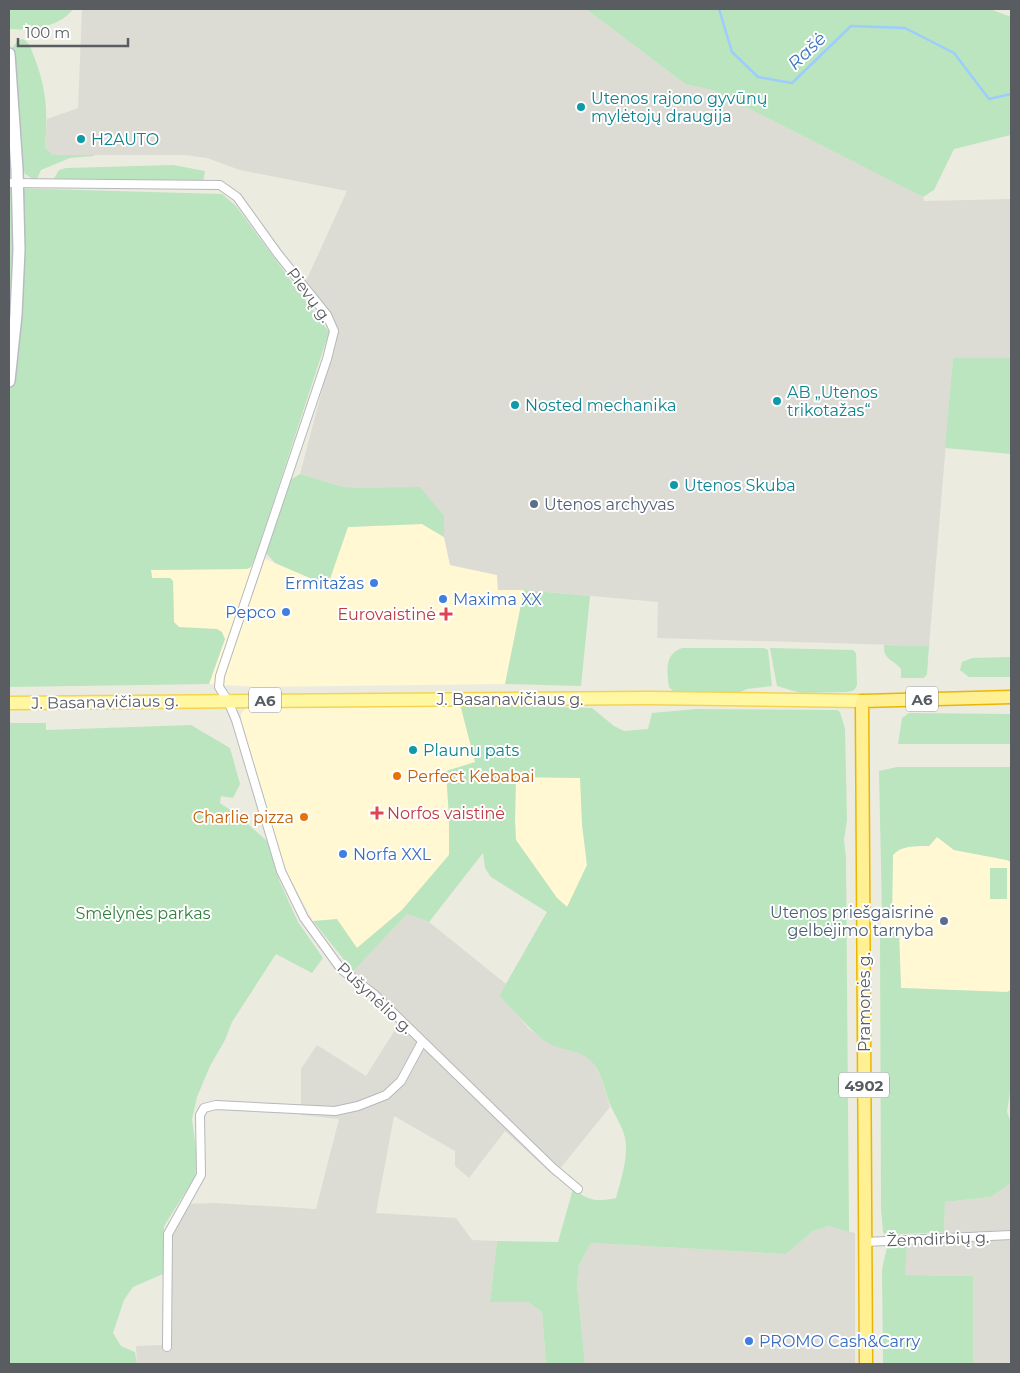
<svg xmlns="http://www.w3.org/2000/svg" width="1020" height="1373" viewBox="0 0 1020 1373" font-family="Montserrat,sans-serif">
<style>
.commercial{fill:#fff8d2}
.industrial{fill:#dddcd4}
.green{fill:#bbe5be;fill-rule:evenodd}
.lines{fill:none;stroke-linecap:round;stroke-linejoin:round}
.stream{stroke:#9dcdff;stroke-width:2.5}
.minor-casing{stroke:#b6b8bd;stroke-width:10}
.secondary-casing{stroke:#b9bbc2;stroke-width:14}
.primary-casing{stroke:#f5d450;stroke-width:15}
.trunk-casing{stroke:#ecb500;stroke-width:15}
.minor{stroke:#fff;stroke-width:8}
.secondary{stroke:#fff;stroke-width:11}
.primary{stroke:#fff7a2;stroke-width:12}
.trunk{stroke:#fff093;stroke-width:12}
.culture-dot{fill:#0f9aa8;stroke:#fff;stroke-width:2}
.service-dot{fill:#5c6f8a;stroke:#fff;stroke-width:2}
.shop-dot{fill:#3f7fe0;stroke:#fff;stroke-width:2}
.health-dot{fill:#e0444e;stroke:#fff;stroke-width:2}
.food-dot{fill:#e8710a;stroke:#fff;stroke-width:2}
.labels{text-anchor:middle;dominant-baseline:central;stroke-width:4;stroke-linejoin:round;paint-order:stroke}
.shield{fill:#fff;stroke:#8b8d90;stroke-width:1}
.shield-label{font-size:15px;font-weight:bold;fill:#595c61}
.culture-label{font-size:16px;fill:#0d838f;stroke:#fff;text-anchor:start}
.street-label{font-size:16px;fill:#595c61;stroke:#fff}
.service-label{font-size:16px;fill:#4e5e75;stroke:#fff;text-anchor:start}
.shop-label{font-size:16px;fill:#366cbe;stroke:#fff;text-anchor:start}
.health-label{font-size:16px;fill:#be3a42;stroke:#fff;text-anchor:end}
.food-label{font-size:16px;fill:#c56008;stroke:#fff;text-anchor:start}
.park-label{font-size:16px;fill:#30813b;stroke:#fff}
.water-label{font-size:18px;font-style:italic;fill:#3d75c5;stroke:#fff}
</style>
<rect width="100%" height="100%" fill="#ecebe0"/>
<g class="commercial">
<polygon points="422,524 444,537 450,565 497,575 498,590 524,590 505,684 256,687 209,684 225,639 179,627 174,622 173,581 170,578 152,578 151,570 246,569 254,560 256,555 317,581 329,579 348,527"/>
<polygon points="460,704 475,762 449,818 449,855 402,910 357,948 337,920 313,921 289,877 280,855 241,722 241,714 247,707"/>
<polygon points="516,777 581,778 582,824 587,865 568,907 557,898 516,840 515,820"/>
<polygon points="937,837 954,850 1007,860 1011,862 1011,990 1007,992 901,988 899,932 880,932 882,913 885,916 892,914 893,855 897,850 907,847 929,846"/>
</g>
<g class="industrial">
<polygon points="82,9 586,9 685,84 712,90 923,197 924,201 1011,199 1011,358 953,359 929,646 657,638 658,602 524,590 498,590 497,575 450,565 444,537 443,516 364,488 344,487 300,474 337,333 334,321 328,309 306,281 347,191 240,170 207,158 184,155 53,155 45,148 47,119 78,108"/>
<polygon points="407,914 429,922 506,984 499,996 511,1007 529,1029 553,1045 582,1054 593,1062 601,1078 610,1107 554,1176 505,1131 469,1178 455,1166 455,1151 394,1116 376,1213 456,1218 472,1240 497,1241 490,1302 528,1302 542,1312 546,1364 137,1364 136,1346 162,1345 166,1229 181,1204 216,1203 316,1209 339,1119 301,1115 301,1069 317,1045 366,1076 398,1025 362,992 344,979"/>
<polygon points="1011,1183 1011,1364 973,1364 973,1276 904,1275 907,1246 910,1235 944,1232 945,1202 991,1197"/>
<polygon points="829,1226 855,1233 855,1364 585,1364 577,1284 579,1265 591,1243 786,1254 813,1231"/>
</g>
<g class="green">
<path d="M 9,9 L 73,9 C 60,27 30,31 9,29 Z"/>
<polygon points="586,9 990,9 1011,17 1011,135 954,149 934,190 923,197 712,90 685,84"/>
<path d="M 22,39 C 29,41 31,48 33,54 C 47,89 48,112 45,148 L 53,155 L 94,155 L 94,156 L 70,158 L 41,170 L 36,181 L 25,174 L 22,165 L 12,48 L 18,40 Z"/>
<polygon points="173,165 205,171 203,182 52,182 59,170 66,168"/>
<polygon points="9,188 222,194 236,206 329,332 256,555 251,567 247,569 151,570 152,578 170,578 173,581 174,622 179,627 217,629 222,632 225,639 209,684 9,687"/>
<polygon points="953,358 1011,358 1011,454 945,448"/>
<polygon points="300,474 344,487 364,488 420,487 444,516 444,537 422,524 348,527 330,579 317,581 275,563 266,553 290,480"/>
<polygon points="524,590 590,596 581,686 505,684"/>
<path d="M 884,645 L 929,646 L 927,674 L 924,678 L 901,678 L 901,669 C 893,659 883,660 884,645 Z"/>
<path d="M 682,648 L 764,648 L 768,650 L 772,686 L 747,689 L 735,694 L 675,693 L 669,687 C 667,671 664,654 682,648 Z"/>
<path d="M 770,648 L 853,650 L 856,653 L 857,685 C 855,690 853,691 848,692 L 801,693 L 777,686 Z"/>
<polygon points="1011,657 1011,677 969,677 960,670 962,662 972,658"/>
<path d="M 460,704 L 592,708 L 614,726 L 624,731 L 648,729 L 652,713 L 696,709 L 837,710 L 840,712 L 845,729 L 847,820 L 844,840 L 846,858 L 849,1232 L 829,1226 L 813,1231 L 786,1254 L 591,1243 L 579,1265 L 577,1284 L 585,1364 L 546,1364 L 542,1312 L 528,1302 L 490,1302 L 497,1241 L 558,1242 L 573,1189 C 589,1201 597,1202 616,1198 C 621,1179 630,1154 624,1134 C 620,1122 612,1111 608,1099 C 604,1087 600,1069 591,1061 C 580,1050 565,1051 552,1045 C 530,1033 517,1012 499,996 L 547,912 L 491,877 L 485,868 L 483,853 L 429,922 L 407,914 L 353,971 L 313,921 L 337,919 L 357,948 L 402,910 L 449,855 L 449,818 L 446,771 L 475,762 ZM 516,777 L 580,778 L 582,824 L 587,865 L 567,907 L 557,898 L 516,840 L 515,820 Z"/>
<polygon points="909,713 1011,714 1011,744 898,744 902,718"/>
<polygon points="9,723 46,723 46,730 191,725 230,748 240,784 233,798 221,796 220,803 239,816 267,841 279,880 298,922 323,958 312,973 276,954 232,1022 225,1040 210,1066 197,1097 192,1119 197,1158 195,1177 164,1226 163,1274 133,1287 124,1300 113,1333 121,1346 135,1352 137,1364 9,1364"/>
<path d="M 897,767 L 1011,767 L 1011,862 L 1007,860 L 954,850 L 937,837 L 929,846 C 916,846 902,845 893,855 L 892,915 L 885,916 L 882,913 L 879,771 Z"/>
<rect x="990" y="868" width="17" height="31"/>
<polygon points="880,932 899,932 901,988 1007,992 1011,990 1011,1085 1007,1112 1011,1123 1011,1183 991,1197 945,1202 944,1232 885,1235 883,1232 881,1209"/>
<polygon points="907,1246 905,1275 973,1276 973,1364 883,1364 882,1269 887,1247"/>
</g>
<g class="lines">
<polyline class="stream" points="719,9 732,52 758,77 792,83 851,26 905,28 954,53 989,99 1011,94"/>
<defs>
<g id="minor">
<polyline points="9,183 220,185 237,197 278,254 327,315 334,331 327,359 220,676 219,687 228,701 236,720 281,871 304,918 341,969 375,995 553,1168 578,1189"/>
<polyline points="865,1242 1011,1235"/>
<polyline points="167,1347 168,1234 201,1175 200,1115 204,1108 216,1105 335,1111 358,1106 386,1095 401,1081 422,1042"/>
</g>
<polyline id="secondary" points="9,54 17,169 19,250 16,315 9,381"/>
<polyline id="primary" points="9,703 649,698 862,701"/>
<polyline id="trunk" points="866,1364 862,701 1011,697"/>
</defs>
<use href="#minor" class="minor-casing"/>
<use href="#secondary" class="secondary-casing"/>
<use href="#primary" class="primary-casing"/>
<use href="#trunk" class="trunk-casing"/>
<use href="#minor" class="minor"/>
<use href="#secondary" class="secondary"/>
<use href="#primary" class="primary"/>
<use href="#trunk" class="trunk"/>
</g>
<g class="culture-dot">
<circle cx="581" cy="107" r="5"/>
<circle cx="81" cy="139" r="5"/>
<circle cx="777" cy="401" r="5"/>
<circle cx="515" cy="405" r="5"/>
<circle cx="674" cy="485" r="5"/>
<circle cx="413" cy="750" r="5"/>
</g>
<g class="service-dot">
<circle cx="534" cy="504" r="5"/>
<circle cx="944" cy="921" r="5"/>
</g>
<g class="shop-dot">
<circle cx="374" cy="583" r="5"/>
<circle cx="443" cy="599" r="5"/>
<circle cx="286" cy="612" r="5"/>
<circle cx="343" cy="854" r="5"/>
<circle cx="749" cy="1341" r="5"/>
</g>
<g class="health-dot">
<path d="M443.5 606.5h5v5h5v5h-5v5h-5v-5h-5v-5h5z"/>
<path d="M374.5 805.5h5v5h5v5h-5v5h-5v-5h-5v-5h5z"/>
</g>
<g class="food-dot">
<circle cx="397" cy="776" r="5"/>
<circle cx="304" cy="817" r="5"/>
</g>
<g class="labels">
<g class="shield">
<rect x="906" y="686.5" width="32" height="25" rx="4"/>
<rect x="249" y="687.5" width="32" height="25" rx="4"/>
<rect x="839" y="1072.5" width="50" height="25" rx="4"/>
</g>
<g class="shield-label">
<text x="922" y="699">A6</text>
<text x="265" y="700">A6</text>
<text x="864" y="1085">4902</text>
</g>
<g class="culture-label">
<text x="591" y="98">Utenos rajono gyvūnų<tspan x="591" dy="18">mylėtojų draugija</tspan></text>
<text x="91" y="139">H2AUTO</text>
<text x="787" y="392">AB „Utenos<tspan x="787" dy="18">trikotažas“</tspan></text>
<text x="525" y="405">Nosted mechanika</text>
<text x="684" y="485">Utenos Skuba</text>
<text x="423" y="750">Plaunu pats</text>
</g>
<g class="street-label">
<text transform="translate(309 295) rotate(54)">Pievų g.</text>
<text x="510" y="699">J. Basanavičiaus g.</text>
<text transform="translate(105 702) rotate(-1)">J. Basanavičiaus g.</text>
<text transform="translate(375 998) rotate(43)">Pušynėlio g.</text>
<text transform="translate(864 1002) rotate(-90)">Pramonės g.</text>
<text transform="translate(938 1239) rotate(-2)">Žemdirbių g.</text>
</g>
<g class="service-label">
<text x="544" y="504">Utenos archyvas</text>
<text x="934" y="912" text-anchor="end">Utenos priešgaisrinė<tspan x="934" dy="18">gelbėjimo tarnyba</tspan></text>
</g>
<g class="shop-label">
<text x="364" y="583" text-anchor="end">Ermitažas</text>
<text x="453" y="599">Maxima XX</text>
<text x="276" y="612" text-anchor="end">Pepco</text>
<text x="353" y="854">Norfa XXL</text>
<text x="759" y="1341">PROMO Cash&amp;Carry</text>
</g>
<g class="health-label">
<text x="436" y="614">Eurovaistinė</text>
<text x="387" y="813" text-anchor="start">Norfos vaistinė</text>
</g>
<g class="food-label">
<text x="407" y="776">Perfect Kebabai</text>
<text x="294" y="817" text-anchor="end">Charlie pizza</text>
</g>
<g class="park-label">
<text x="143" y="913">Smėlynės parkas</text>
</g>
<g class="water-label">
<text transform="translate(807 51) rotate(-44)">Rašė</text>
</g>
</g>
<rect width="1020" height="1373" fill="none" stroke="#595c61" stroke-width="20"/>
<path d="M18 38v8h110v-8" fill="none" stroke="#595c61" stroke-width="2.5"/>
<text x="25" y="38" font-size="15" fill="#595c61" stroke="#ffffff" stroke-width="4" paint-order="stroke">100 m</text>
</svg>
